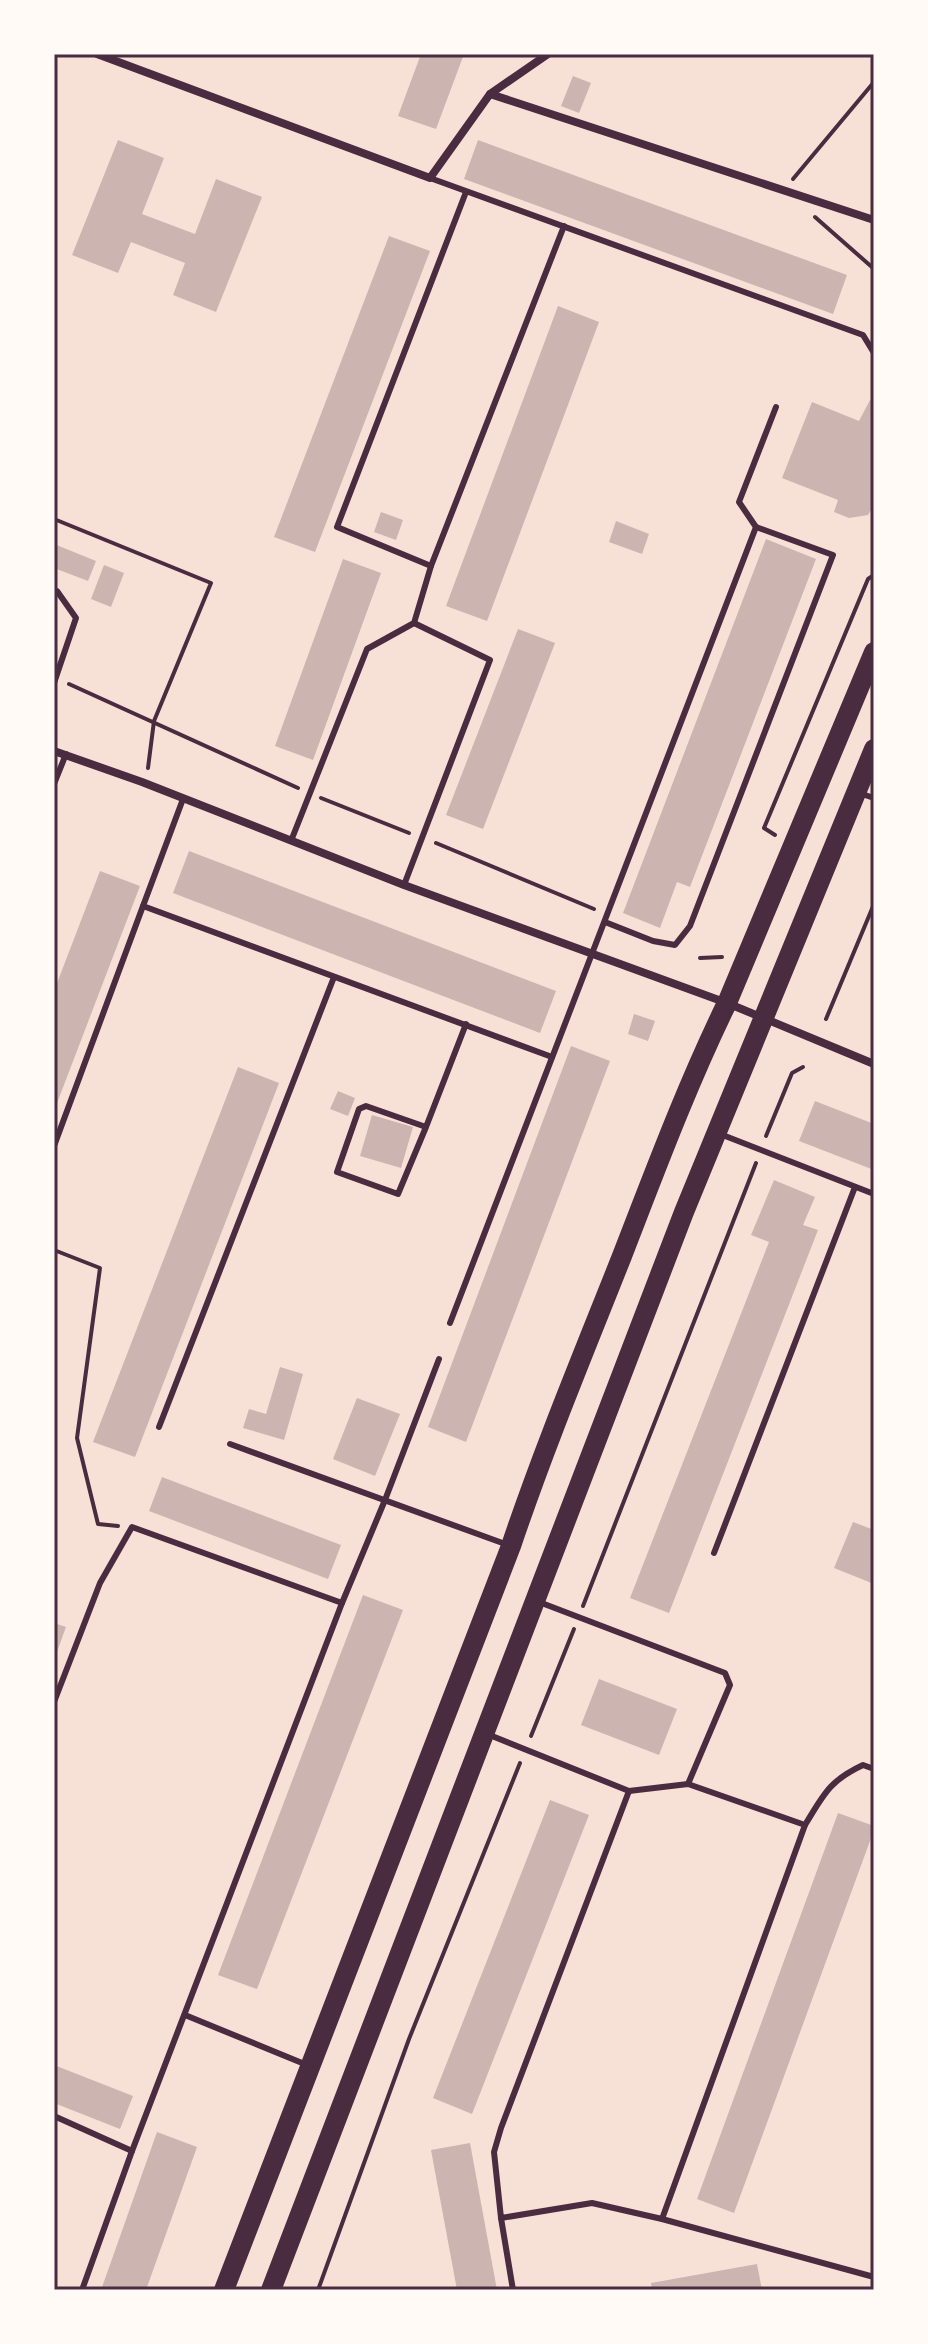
<svg xmlns="http://www.w3.org/2000/svg" width="928" height="2344" viewBox="0 0 928 2344" font-family="Ubuntu,sans-serif">
<style>
.building{fill:#ccb4b1}
.lines{fill:none;stroke-linecap:round;stroke-linejoin:round}
.path{stroke:#4a2c40;stroke-width:4}
.service{stroke:#4a2c40;stroke-width:6}
.minor{stroke:#4a2c40;stroke-width:8}
.primary{stroke:#4a2c40;stroke-width:20}
.neatline{fill:none;stroke:#4a2c40;stroke-width:3}
</style>
<rect width="100%" height="100%" fill="#f7e1d7"/>
<g class="building">
<polygon points="421,54 464,54 436,129 398,116"/>
<polygon points="573,76 591,83 579,113 561,106"/>
<polygon points="118,140 164,158 142,214 195,234 216,179 262,197 216,312 173,295 185,263 131,242 118,273 72,255"/>
<polygon points="478,140 847,275 833,314 464,179"/>
<polygon points="389,236 430,251 315,552 274,537"/>
<polygon points="558,306 599,322 487,621 446,606"/>
<polygon points="870,400 874,402 874,505 868,515 849,518 834,512 838,500 782,478 812,402 859,421"/>
<polygon points="381,512 403,520 396,540 374,532"/>
<polygon points="616,521 649,534 642,554 609,542"/>
<polygon points="766,539 816,559 690,887 677,882 660,928 623,913"/>
<polygon points="54,544 96,561 88,581 54,568"/>
<polygon points="343,559 381,573 313,760 275,746"/>
<polygon points="104,565 124,573 111,607 91,599"/>
<polygon points="518,629 555,643 483,829 446,815"/>
<polygon points="189,851 556,991 540,1033 173,893"/>
<polygon points="100,871 140,886 54,1111 54,991"/>
<polygon points="634,1014 655,1021 648,1041 628,1034"/>
<polygon points="571,1046 610,1061 466,1442 428,1427"/>
<polygon points="238,1067 279,1083 135,1457 93,1442"/>
<polygon points="338,1091 355,1098 348,1116 330,1109"/>
<polygon points="815,1101 874,1124 874,1170 799,1141"/>
<polygon points="372,1115 413,1127 401,1168 360,1156"/>
<polygon points="774,1180 815,1197 803,1225 818,1230 669,1613 630,1598 769,1242 751,1235"/>
<polygon points="280,1367 303,1374 284,1440 243,1428 249,1409 266,1414"/>
<polygon points="357,1398 400,1414 375,1476 333,1459"/>
<polygon points="162,1477 341,1545 328,1579 149,1511"/>
<polygon points="853,1522 874,1530 874,1584 834,1568"/>
<polygon points="363,1595 403,1610 257,1989 218,1975"/>
<polygon points="54,1623 66,1627 54,1660"/>
<polygon points="599,1679 677,1709 659,1755 581,1725"/>
<polygon points="550,1800 589,1815 472,2114 433,2098"/>
<polygon points="838,1813 874,1826 874,1830 734,2213 697,2199"/>
<polygon points="54,2065 133,2096 120,2129 54,2103"/>
<polygon points="157,2132 197,2147 146,2290 101,2290"/>
<polygon points="470,2143 497,2290 457,2290 431,2150"/>
<polygon points="757,2264 762,2290 652,2290 651,2283"/>
</g>
<g class="lines">
<g class="path">
<polyline points="793,179 874,82"/>
<polyline points="815,217 873,268"/>
<polyline points="54,519 211,583 154,721 148,768"/>
<polyline points="69,684 298,788"/>
<polyline points="321,798 409,833"/>
<polyline points="775,835 764,828 868,579 874,575"/>
<polyline points="436,843 594,909"/>
<polyline points="700,958 722,957"/>
<polyline points="826,1019 874,904"/>
<polyline points="766,1136 792,1073 803,1067"/>
<polyline points="54,1250 100,1268 77,1438 98,1524 118,1526"/>
<polyline points="583,1606 756,1163"/>
<polyline points="531,1736 574,1629"/>
<polyline points="318,2290 409,2039 520,1763"/>
</g>
<g class="service">
<polyline points="430,178 863,335 874,353"/>
<polyline points="756,527 739,502 776,407"/>
<polyline points="431,566 564,226"/>
<polyline points="54,590 57,591 76,618 54,683"/>
<polyline points="54,784 66,754"/>
<polyline points="859,793 874,798"/>
<polyline points="183,799 143,906 552,1057"/>
<polyline points="291,841 367,649 414,623 431,566 337,527 466,192"/>
<polyline points="404,885 490,660 414,623"/>
<polyline points="426,1127 398,1194 337,1172 359,1109 366,1106 426,1127 466,1024"/>
<polyline points="720,1134 874,1194"/>
<polyline points="54,1146 143,906"/>
<polyline points="450,1323 756,527 833,555 690,926 675,945 653,941 605,922"/>
<polyline points="159,1427 334,977"/>
<polyline points="230,1444 508,1545"/>
<polyline points="714,1553 855,1187"/>
<polyline points="539,1602 725,1673 730,1685 688,1784"/>
<polyline points="54,1702 100,1583 132,1527 342,1603"/>
<polyline points="487,1734 629,1791 501,2128 494,2152 501,2218 592,2203 662,2219 874,2277"/>
<polyline points="629,1791 688,1784 805,1825 662,2219"/>
<path d="M 805,1825 C 824,1794 829,1781 863,1765 L 874,1769"/>
<polyline points="185,2015 307,2065"/>
<polyline points="54,2116 132,2151"/>
<polyline points="501,2218 513,2290"/>
<polyline points="82,2290 132,2151 342,1603 385,1500 439,1359"/>
</g>
<g class="minor">
<polyline points="97,54 430,178 490,94 548,54"/>
<polyline points="490,94 874,220"/>
<polyline points="54,751 142,782 404,885 727,1003 874,1064"/>
</g>
<g class="primary">
<path d="M 224,2290 L 511,1546 C 544,1448 584,1352 622,1256 C 655,1171 687,1085 727,1003 L 874,652"/>
<polyline points="271,2290 684,1212 874,749"/>
</g>
</g>
<rect width="928" height="2344" fill="none" stroke="#fffaf5" stroke-width="112"/>
<rect x="56" y="56" width="816" height="2232" class="neatline"/>
</svg>
